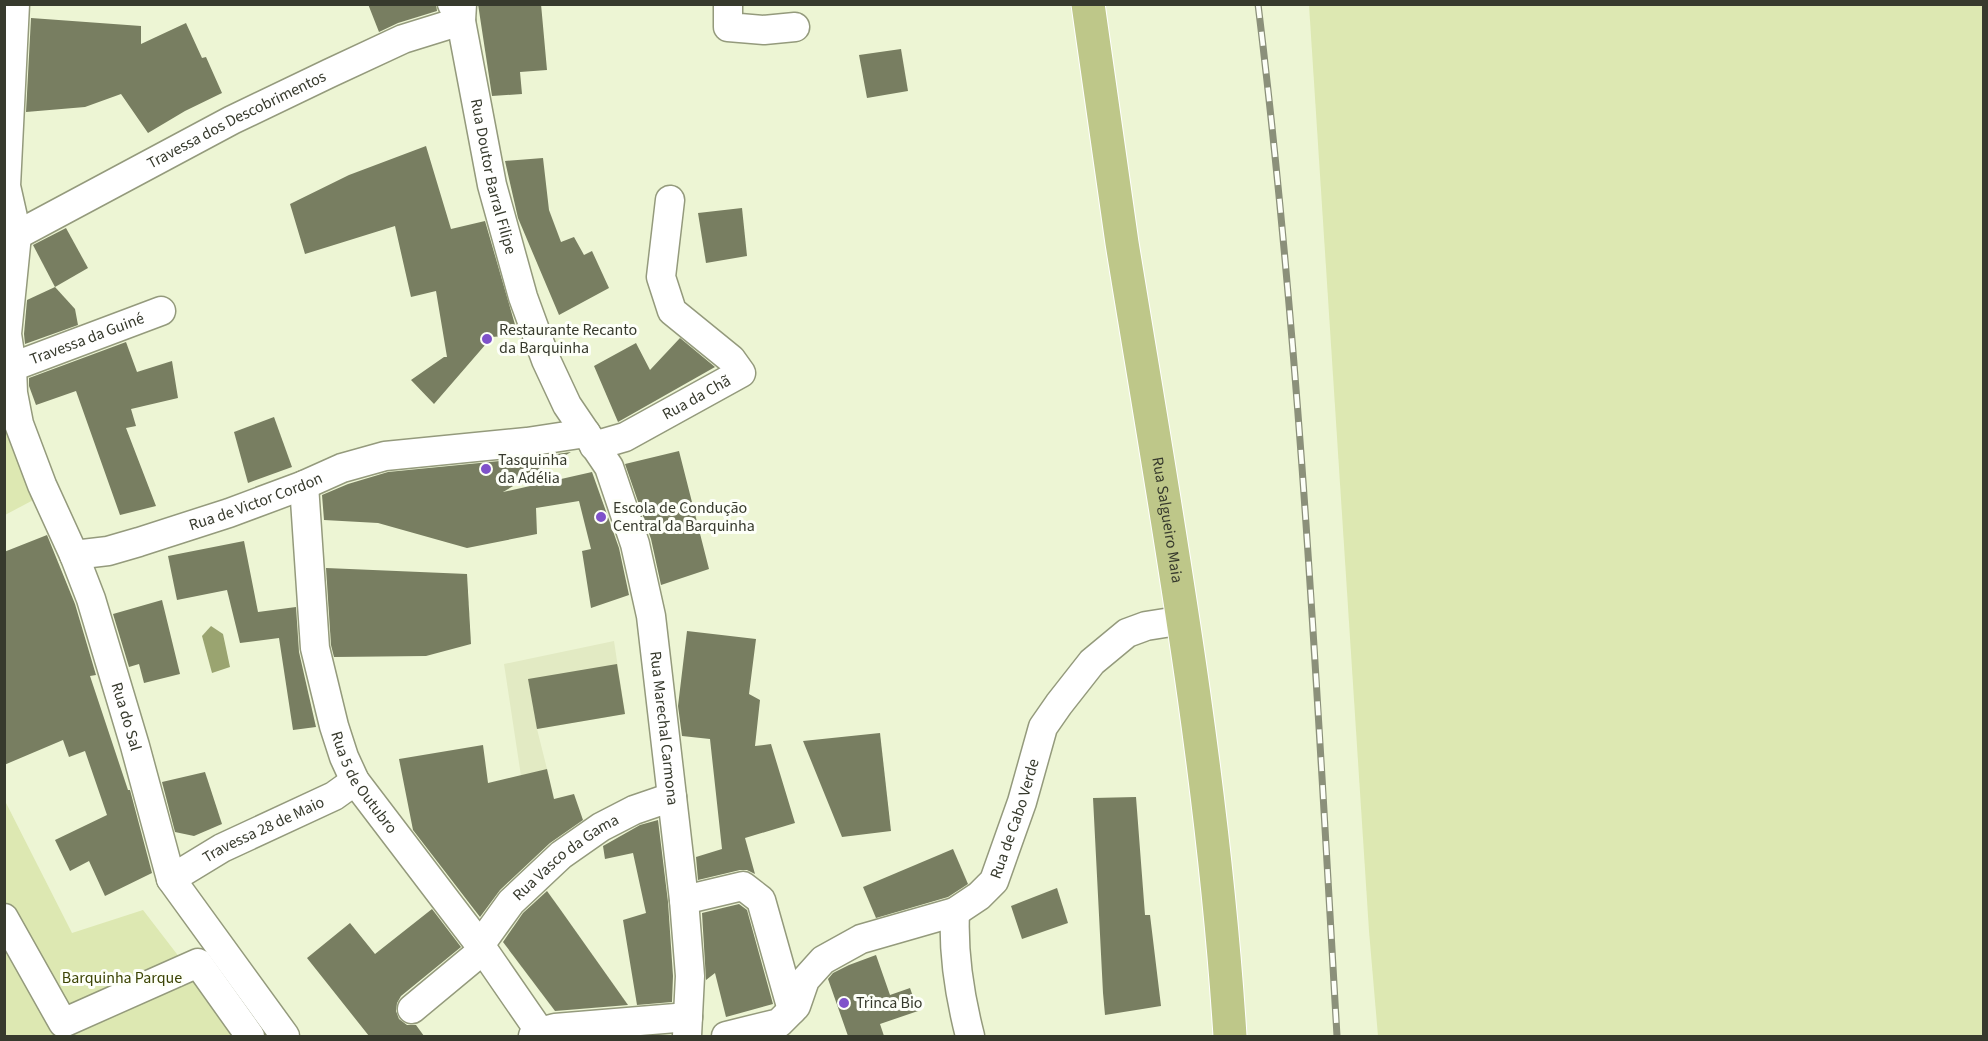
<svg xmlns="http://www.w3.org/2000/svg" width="1988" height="1041" viewBox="0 0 1988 1041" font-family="'Source Sans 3',sans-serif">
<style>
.built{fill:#e2eac3}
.green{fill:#dde8b2}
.water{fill:#9aa470}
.building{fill:#787e61}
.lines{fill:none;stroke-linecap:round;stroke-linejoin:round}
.street-casing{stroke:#949a7c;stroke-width:31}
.primary-casing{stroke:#fff;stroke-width:35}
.street{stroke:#fff;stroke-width:28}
.primary{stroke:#bec789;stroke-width:33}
.rail-casing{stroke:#8b907a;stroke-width:7}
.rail{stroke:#fdfff8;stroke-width:4.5;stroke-dasharray:14;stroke-linecap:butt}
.poi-dot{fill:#7f52ca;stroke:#fdfff8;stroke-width:2}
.labels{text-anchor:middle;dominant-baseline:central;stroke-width:6;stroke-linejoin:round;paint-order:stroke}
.street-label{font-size:16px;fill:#373a2d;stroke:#fdfff8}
.poi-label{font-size:16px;fill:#373a2d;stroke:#fdfff8;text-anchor:start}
.park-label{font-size:16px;fill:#3b4304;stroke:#fdfff8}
</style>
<rect width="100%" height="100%" fill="#edf5d4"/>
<polygon class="built" points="614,641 625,714 537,729 547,769 521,776 504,664"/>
<g class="green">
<polygon points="1309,5 1983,5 1983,1036 1378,1036 1369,931"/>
<polygon points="4,415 39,497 5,515 4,515"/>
<polygon points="4,799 72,933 143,910 240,1036 5,1036"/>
</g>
<polygon class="water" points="211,626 223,634 230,667 212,673 202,636"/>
<g class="building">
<polygon points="368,4 436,4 437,11 398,23 379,32"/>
<polygon points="478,4 541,4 547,70 520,72 522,94 492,96"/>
<polygon points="31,18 141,26 141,44 186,23 202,58 206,57 222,93 185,111 148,133 121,94 85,107 26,112"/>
<polygon points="901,49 908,91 867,98 859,55"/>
<polygon points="426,146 451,229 485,221 518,335 492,337 434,404 411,380 444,357 447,357 436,291 411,297 395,226 305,254 290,204 349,175"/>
<polygon points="543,158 549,210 561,242 574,237 584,255 592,251 609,288 559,315 518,218 505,161"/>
<polygon points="742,208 747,256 706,263 698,213"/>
<polygon points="66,228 88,268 55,287 33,245"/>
<polygon points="55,287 75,309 78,325 25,344 24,334 27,300"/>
<polygon points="680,338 715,367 618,422 594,366 636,343 650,370"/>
<polygon points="126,342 137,372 172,361 178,398 131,409 136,426 126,428 156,506 120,515 76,391 36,405 29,386 29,378"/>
<polygon points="274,417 292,467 248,483 234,432"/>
<polygon points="679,451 709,569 661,585 651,539 625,464"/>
<polygon points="571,452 503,492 592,472 619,548 629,595 591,608 582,551 591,549 579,501 536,508 537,534 467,548 378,523 324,520 322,495 348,484 388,472 529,458"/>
<polygon points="47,535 75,604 96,675 90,676 128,790 130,790 152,873 105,896 89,861 70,871 55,840 107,815 85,751 69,757 63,740 4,765 4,552"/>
<polygon points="244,541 258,612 296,607 299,652 316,727 293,730 279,638 240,643 227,590 177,600 168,556"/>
<polygon points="326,568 467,574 471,644 426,656 334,657 331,645"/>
<polygon points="162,600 180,674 144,683 139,664 129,667 113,614"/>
<polygon points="687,631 756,639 749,694 760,700 755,746 771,744 795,823 745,838 755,874 747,870 740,870 698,880 696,857 722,849 710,739 682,736 678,706"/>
<polygon points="617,664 625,714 537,729 528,679"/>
<polygon points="880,733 891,831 842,837 803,741"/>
<polygon points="483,745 488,783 547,769 554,799 574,794 583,820 550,843 500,890 480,917 413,830 399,759"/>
<polygon points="205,772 222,824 194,836 175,832 162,782"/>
<polygon points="1136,797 1145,915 1150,915 1161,1006 1105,1015 1103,993 1093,798"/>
<polygon points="658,820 668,902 673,976 672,1002 637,1005 623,920 646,913 633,853 605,859 603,846 640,825"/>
<polygon points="953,849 968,884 948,897 876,918 863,887"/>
<polygon points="1057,888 1068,923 1022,939 1011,906"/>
<polygon points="547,891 560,909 628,1005 555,1011 503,942 523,913"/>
<polygon points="739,904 747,910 773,1004 726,1017 715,973 706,980 702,913"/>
<polygon points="432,909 461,947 401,996 397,1003 396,1011 399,1019 407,1025 416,1025 424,1036 369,1036 307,958 350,923 375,954"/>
<polygon points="876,955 890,995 910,988 918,1011 880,1024 884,1036 848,1036 828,979 833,973 849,965"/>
</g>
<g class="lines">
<defs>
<g id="street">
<path id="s1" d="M 15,4 L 6,186 L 17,235 L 7,334 L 12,367 L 13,393 L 19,424 L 42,485 L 74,555 L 91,599 L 135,746 L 171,879 L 285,1036"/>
<path id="s2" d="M 452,4 L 461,21 L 492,185 L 523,297 L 546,360 L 567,405 L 609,467 L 635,544 L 651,616 L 684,900 L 690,976 L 687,1036"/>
<polyline points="728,4 728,27 764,30 795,27"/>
<path id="s3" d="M 17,235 L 232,120 L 330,73 L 403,39 L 461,21 L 462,4"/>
<path id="s4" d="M 12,367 L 161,311"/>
<path id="s5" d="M 594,446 L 625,437 L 741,373 L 731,359 L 672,311 L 661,277 L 670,200"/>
<path id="s6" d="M 304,485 L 315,648 L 334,726 L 344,757 L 355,781 L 480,945 L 540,1032"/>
<path id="s7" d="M 74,555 L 108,551 L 139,542 L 229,513 L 304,485 L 342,468 L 385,456 L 527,442 L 586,433"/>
<path id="s8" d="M 171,879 L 222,848 L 334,796 L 355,781"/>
<polyline points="684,900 743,886 761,900 792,1010"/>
<path d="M 955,912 C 953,953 960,997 970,1036"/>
<polyline points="4,918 63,1023 198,963 250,1036"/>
<path id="s9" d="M 480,945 L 511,902 L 561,855 L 601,827 L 634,810 L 672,797"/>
<polyline points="412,1009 483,950"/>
<polyline points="533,1036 540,1032 555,1028 688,1017"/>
<path id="s10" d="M 726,1036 L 779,1023 L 796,1006 L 805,980 L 823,960 L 861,939 L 955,912 L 979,896 L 994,881 L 1022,802 L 1043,727 L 1059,704 L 1092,662 L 1127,633 L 1146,626 L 1184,620"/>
</g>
<g id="primary">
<path id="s11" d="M 1088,4 C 1099,84 1110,164 1122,243 C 1165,507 1213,769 1230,1036"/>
</g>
</defs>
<use href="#street" class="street-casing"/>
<use href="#primary" class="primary-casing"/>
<use href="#street" class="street"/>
<use href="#primary" class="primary"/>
<defs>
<path id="rail" d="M 1258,4 C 1300,347 1317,692 1337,1036"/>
</defs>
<use href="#rail" class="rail-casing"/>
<use href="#rail" class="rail"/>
</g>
<g class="poi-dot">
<circle cx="487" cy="339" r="6"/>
<circle cx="486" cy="469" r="6"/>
<circle cx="601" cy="517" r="6"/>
<circle cx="844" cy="1003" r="6"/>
</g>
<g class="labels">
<g class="street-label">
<text stroke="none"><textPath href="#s3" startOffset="248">Travessa dos Descobrimentos</textPath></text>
<text stroke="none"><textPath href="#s2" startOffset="178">Rua Doutor Barral Filipe</textPath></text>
<text stroke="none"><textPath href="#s4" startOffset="80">Travessa da Guiné</textPath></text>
<text stroke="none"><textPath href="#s5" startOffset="114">Rua da Chã</textPath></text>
<text stroke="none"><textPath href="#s7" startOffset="190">Rua de Victor Cordon</textPath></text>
<text stroke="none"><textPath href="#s11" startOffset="522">Rua Salgueiro Maia</textPath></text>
<text stroke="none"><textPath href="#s1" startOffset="735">Rua do Sal</textPath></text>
<text stroke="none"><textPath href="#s2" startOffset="762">Rua Marechal Carmona</textPath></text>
<text stroke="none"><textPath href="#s6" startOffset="308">Rua 5 de Outubro</textPath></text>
<text stroke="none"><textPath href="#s10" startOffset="390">Rua de Cabo Verde</textPath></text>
<text stroke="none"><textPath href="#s8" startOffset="105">Travessa 28 de Maio</textPath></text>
<text stroke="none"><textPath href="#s9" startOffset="124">Rua Vasco da Gama</textPath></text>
</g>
<g class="poi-label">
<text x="499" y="330">Restaurante Recanto<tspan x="499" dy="18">da Barquinha</tspan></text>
<text x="498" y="460">Tasquinha<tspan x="498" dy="18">da Adélia</tspan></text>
<text x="613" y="508">Escola de Condução<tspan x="613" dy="18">Central da Barquinha</tspan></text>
<text x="856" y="1003">Trinca Bio</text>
</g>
<g class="park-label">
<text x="122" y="978">Barquinha Parque</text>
</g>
</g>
<rect width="1988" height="1041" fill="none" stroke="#373a2d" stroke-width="12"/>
</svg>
